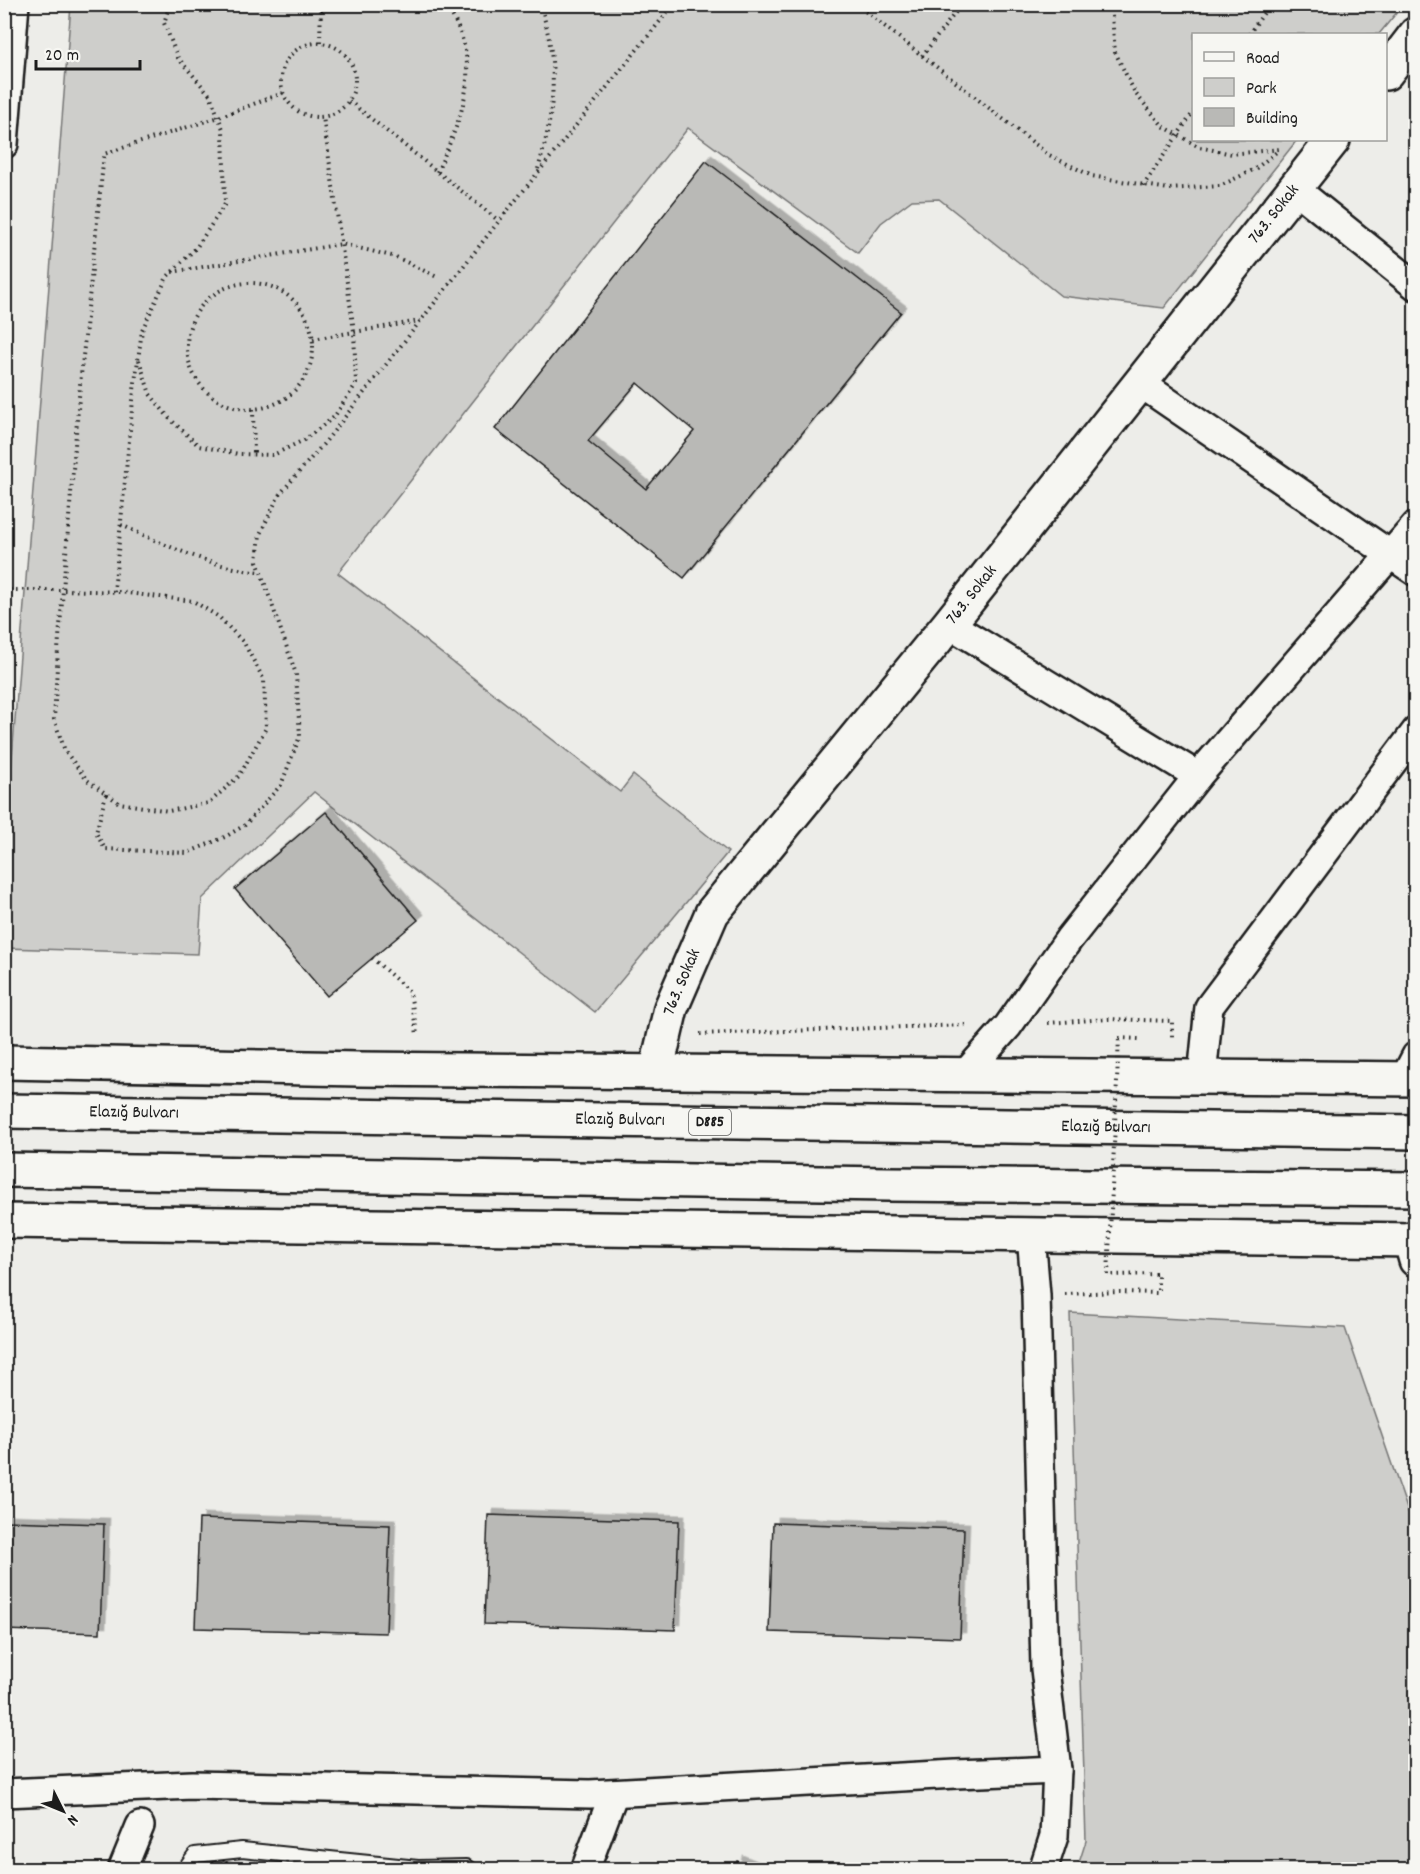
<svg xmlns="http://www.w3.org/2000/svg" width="1420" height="1874" viewBox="0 0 1420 1874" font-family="Dekko,sans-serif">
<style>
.green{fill:#cececb;stroke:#757574;stroke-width:1.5}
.building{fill:#b9b9b6;stroke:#1c1c1c;stroke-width:1.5;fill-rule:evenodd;filter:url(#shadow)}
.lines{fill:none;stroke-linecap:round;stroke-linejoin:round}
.lane-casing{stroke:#1c1c1c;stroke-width:18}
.street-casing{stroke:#1c1c1c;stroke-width:32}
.secondary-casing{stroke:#1c1c1c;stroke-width:38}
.highway-casing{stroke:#1c1c1c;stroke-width:38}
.path{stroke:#1c1c1c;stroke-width:4;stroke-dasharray:1.5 4.5;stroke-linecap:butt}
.lane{stroke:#f6f6f2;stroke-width:14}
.street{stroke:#f6f6f2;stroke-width:27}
.secondary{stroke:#f6f6f2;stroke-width:33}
.highway{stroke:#f6f6f2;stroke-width:33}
.path-bridge{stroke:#1c1c1c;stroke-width:4;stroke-dasharray:1.5 4.5;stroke-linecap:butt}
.labels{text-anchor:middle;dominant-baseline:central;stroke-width:6;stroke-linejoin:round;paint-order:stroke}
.shield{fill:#f6f6f2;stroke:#5d5d5c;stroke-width:1.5}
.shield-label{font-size:16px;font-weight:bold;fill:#1c1c1c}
.street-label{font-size:18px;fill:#1c1c1c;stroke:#f6f6f2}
</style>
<defs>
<filter id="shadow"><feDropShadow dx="5.5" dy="-5.5" stdDeviation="0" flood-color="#0004"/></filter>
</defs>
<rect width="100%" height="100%" fill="#edede9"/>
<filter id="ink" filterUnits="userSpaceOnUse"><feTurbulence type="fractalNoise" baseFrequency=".0167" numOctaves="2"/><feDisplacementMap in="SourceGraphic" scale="12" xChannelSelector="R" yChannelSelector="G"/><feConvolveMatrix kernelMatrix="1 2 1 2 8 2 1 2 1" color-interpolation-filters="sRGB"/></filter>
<g filter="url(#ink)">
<g class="green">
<polygon points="71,5 71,4 1403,5 1379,34 1194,34 1194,140 1297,140 1164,308 1061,296 939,199 912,200 881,223 858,253 688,128 338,573 620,792 633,775 728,852 595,1012 314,792 202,899 198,954 5,948 5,847"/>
<polygon points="1070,1313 1345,1328 1415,1532 1415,1869 1077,1869 1086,1841"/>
</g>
<g class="building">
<path d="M 706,161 L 901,312 L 684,578 L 495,429 ZM 637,383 L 694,431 L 646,489 L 588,441 Z"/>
<polygon points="326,812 418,920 327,996 235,889"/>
<polygon points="488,1515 679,1521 675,1630 484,1624"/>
<polygon points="199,1519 390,1525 386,1633 195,1628"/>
<polygon points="4,1521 104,1524 100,1633 4,1630"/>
<polygon points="773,1523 964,1529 960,1638 769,1632"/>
<polygon points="335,1861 354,1870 331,1870"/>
<polygon points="737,1861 760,1870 735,1870"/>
</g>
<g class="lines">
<defs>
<polyline id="lane" points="184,1870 195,1855 242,1850 418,1868 466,1867 470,1870"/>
<g id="street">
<polyline points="4,144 15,4"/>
<polyline points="1294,188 1416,286"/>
<polyline points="1140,383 1416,572"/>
<polyline points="949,624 1198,776"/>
<polyline points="965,1074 1008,1026 1069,939 1198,776 1416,525"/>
<polyline points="1202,1077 1209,1007 1416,731"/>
<polyline points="1404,1079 1416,1056"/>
<polyline points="1031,1235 1036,1295 1045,1669 1057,1770 1054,1836 1043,1870"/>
<polyline points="4,1793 192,1785 590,1794 956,1774 1057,1770"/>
<polyline points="122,1870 140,1826"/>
<polyline points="585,1870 614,1793"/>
</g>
<g id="secondary">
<polyline points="1386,73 1416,34"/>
<path id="s1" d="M 656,1072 L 671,1008 L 712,913 L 949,624 L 1333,140"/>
<polyline points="1410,1239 1416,1260"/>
</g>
<g id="highway">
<polyline points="4,1062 358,1069 1416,1079"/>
<path id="s2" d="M 4,1111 L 1416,1132"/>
<polyline points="4,1170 888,1184 1416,1189"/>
<polyline points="4,1221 1416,1240"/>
</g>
</defs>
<use href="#lane" class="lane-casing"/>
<use href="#street" class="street-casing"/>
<use href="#secondary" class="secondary-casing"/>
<use href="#highway" class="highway-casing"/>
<g class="path">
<polyline points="856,4 1049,155 1092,176 1168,189 1220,186 1255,169 1279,150"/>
<polyline points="1111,4 1115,52 1135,93 1163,126 1199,147 1232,154 1280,149"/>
<polyline points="1249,34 1270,4"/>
<polyline points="320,42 321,4"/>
<circle cx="318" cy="80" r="37"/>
<polyline points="922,56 962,4"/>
<polyline points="349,101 499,221"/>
<path d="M 538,169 C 550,129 557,87 550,45 C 548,32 544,18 541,4"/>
<path d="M 437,172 C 464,113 485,63 445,4"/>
<polyline points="1143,186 1194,111"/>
<polyline points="172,272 342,244 396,257 437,277"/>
<circle cx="250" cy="346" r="63"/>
<polyline points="313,339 420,321"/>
<polyline points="139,360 150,394 169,418 199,446 239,454 273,455 304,440 334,417 356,384 354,331 323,117"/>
<polyline points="253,409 254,454"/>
<path d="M 121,525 C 166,545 212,568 261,572"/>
<polyline points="4,590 63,590 119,592 193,601 219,617 244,643 264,680 266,728 239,776 209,803 169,811 119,803 87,780 65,751 54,719 58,650 63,590 80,385 104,154 219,117 283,93"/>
<polyline points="114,592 134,390 142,330 167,277 196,248 225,204 223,129 210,95 178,58 164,23 170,4"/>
<polyline points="106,794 96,833 105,849 187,853 225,837 245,825 281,785 300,736 296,674 257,561 260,534 279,495 326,441 499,221 674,4"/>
<polyline points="372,958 410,992 417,1034"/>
<polyline points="1048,1023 1108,1019 1172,1021 1172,1039"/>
<polyline points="700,1034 966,1025"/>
<polyline points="1119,1038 1139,1039"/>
<polyline points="1065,1294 1120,1292 1158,1293 1158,1274 1108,1275"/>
</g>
<use href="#lane" class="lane"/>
<use href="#street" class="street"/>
<use href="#secondary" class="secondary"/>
<use href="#highway" class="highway"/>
<polyline class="path-bridge" points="1108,1275 1119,1038"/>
</g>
</g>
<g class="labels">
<rect class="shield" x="689" y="1109" width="42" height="26" rx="4.5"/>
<g class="shield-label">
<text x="710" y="1122">D885</text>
</g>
<g class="street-label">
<text stroke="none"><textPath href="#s1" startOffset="1066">763. Sokak</textPath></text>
<text stroke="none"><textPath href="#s1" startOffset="580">763. Sokak</textPath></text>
<text stroke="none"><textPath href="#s1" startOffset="94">763. Sokak</textPath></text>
<text stroke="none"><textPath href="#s2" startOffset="130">Elazığ Bulvarı</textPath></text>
<text stroke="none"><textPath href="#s2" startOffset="616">Elazığ Bulvarı</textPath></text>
<text stroke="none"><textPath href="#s2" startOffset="1102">Elazığ Bulvarı</textPath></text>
</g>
</g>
<rect width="1420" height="1874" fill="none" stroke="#f6f6f2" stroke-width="24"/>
<rect x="12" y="12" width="1396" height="1850" fill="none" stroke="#1c1c1c" stroke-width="2" filter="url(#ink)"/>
<rect x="1192" y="33" width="195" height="108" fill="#f6f6f2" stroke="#9f9f9c" stroke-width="1.5"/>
<rect x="1204" y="52" width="30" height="9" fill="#f6f6f2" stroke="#9f9f9c" stroke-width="1.5"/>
<text x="1246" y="63" font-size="18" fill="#1c1c1c">Road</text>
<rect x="1204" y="78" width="30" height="18" fill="#cececb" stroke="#9f9f9c" stroke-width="1.5"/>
<text x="1246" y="93" font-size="18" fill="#1c1c1c">Park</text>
<rect x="1204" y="108" width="30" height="18" fill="#b9b9b6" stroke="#9f9f9c" stroke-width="1.5"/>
<text x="1246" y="123" font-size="18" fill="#1c1c1c">Building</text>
<g transform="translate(63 1811) rotate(133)" stroke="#f6f6f2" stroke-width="4.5" paint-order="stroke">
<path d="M0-4.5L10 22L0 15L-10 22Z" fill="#1c1c1c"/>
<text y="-9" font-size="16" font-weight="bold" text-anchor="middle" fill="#1c1c1c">N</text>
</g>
<path d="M36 60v9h104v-9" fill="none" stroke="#1c1c1c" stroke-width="3"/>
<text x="45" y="60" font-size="18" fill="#1c1c1c" stroke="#f6f6f2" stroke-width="4.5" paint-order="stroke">20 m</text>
</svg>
